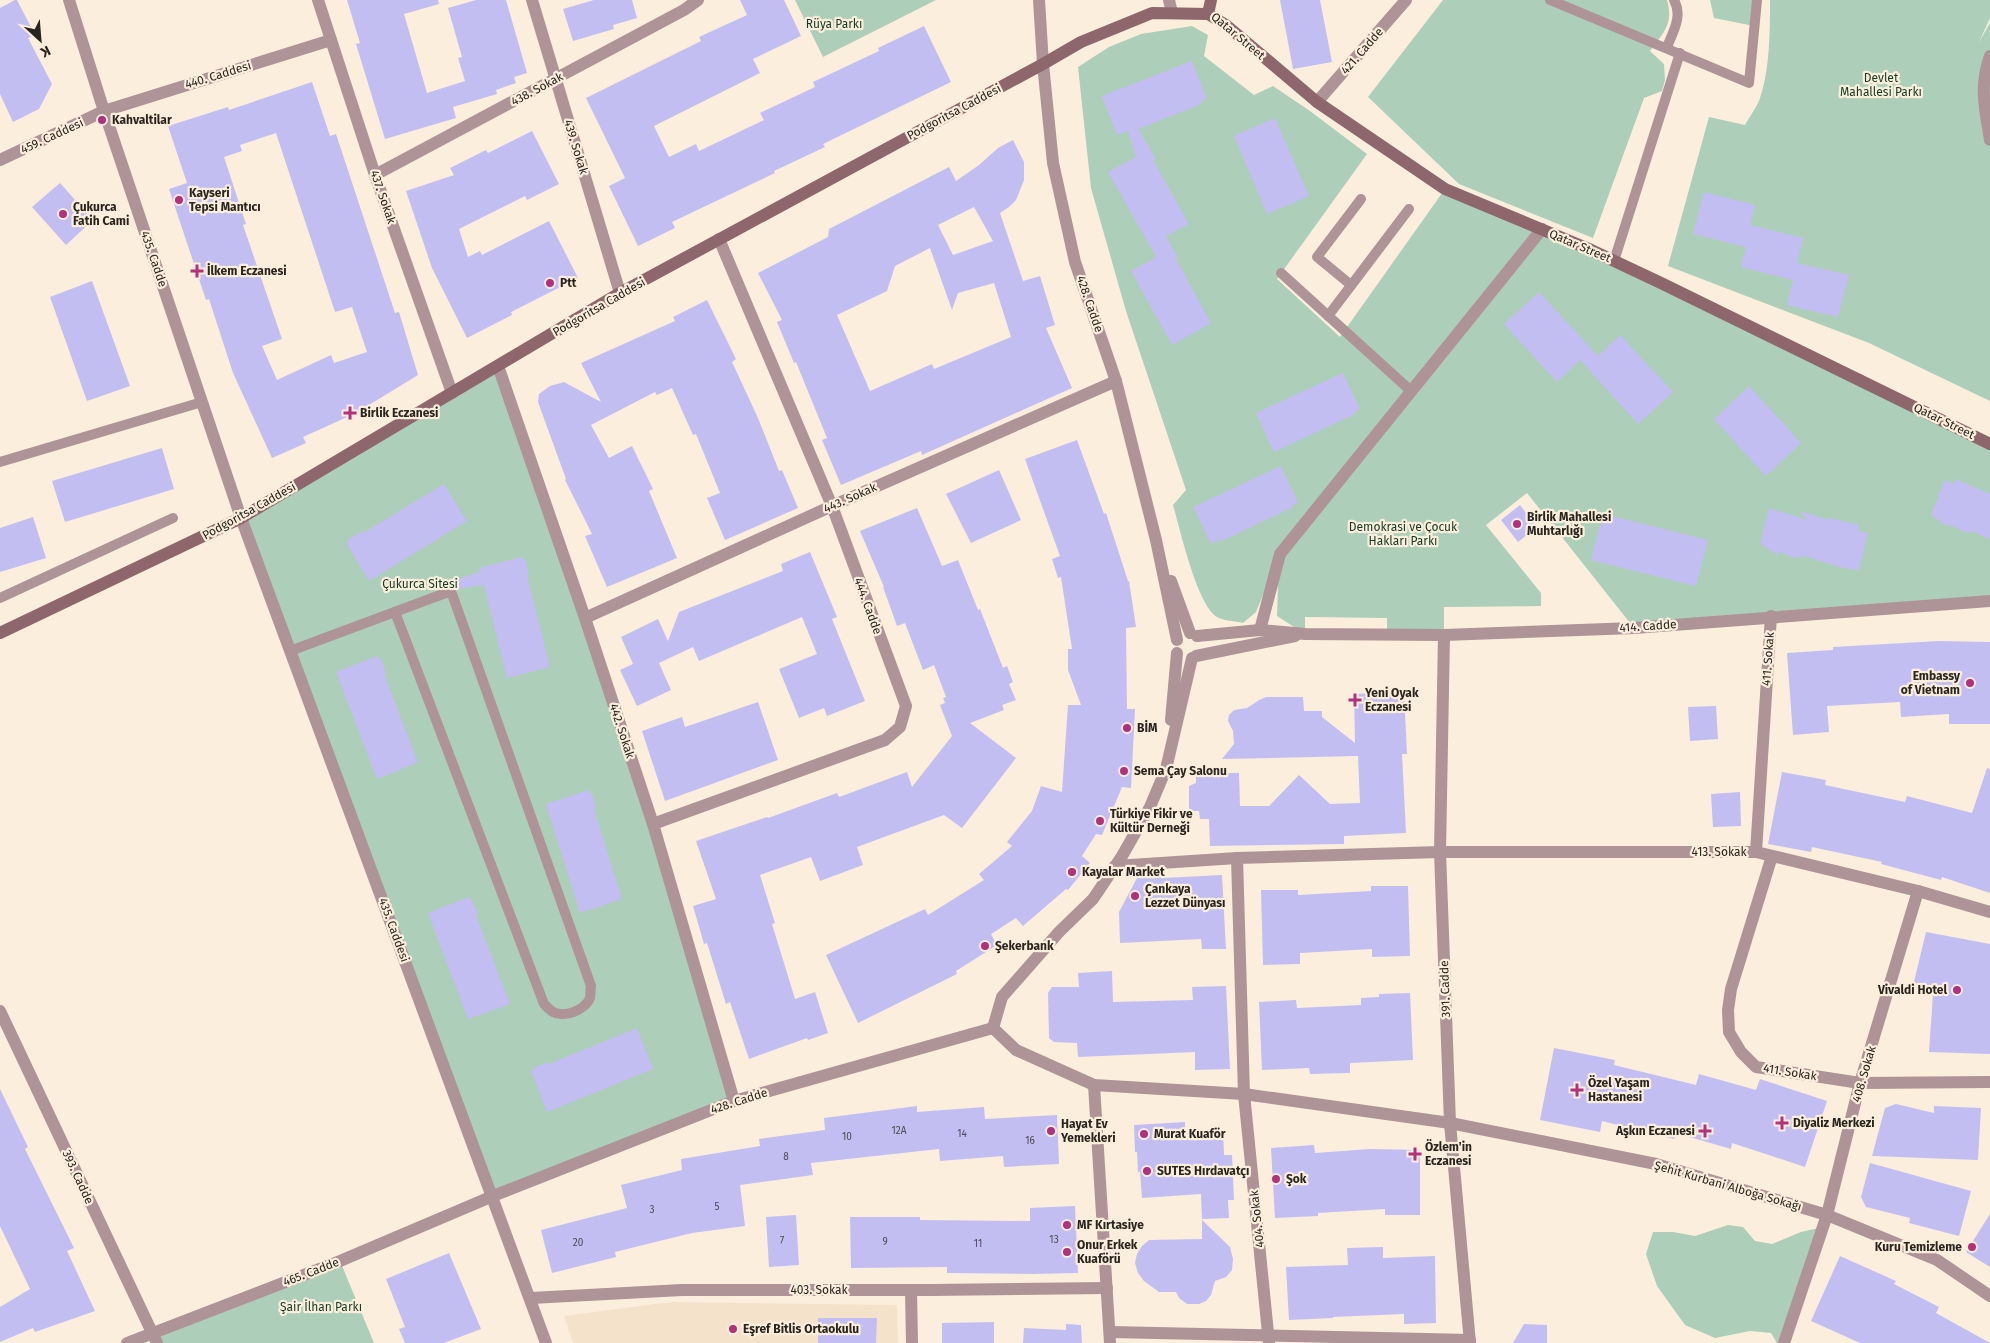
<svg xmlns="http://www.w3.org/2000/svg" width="1990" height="1343" viewBox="0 0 1990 1343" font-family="'Fira Sans',sans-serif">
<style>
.built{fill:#f5e2cb}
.green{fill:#adceb8}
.building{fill:#c2bef2;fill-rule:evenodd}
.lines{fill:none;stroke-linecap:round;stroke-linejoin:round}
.service{stroke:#ae9397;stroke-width:10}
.minor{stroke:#ae9397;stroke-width:12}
.tertiary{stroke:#ae9397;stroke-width:12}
.secondary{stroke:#8d676c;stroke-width:12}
.poi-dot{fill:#b1317d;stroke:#fceedd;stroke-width:2}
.labels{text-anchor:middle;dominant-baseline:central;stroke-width:4.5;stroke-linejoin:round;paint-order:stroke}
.number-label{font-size:10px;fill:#4f4a53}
.park-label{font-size:12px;fill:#113b24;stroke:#fceedd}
.street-label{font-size:12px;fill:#29241e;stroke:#fceedd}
.poi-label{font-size:12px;font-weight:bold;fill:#29241e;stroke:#fceedd;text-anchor:start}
</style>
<rect width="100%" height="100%" fill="#fceedd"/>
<polygon class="built" points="670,1302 897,1305 898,1343 573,1343 564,1316"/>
<g class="green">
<polygon points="795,0 936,0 823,57"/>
<path d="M 1443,0 L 1667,0 C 1674,24 1663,33 1650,51 L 1664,64 L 1665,80 L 1662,91 L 1644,98 L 1593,238 L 1459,184 L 1368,97 Z"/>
<polygon points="1710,0 1757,0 1754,26 1714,18"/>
<path d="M 1770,0 L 1990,0 L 1990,18 L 1979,42 L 1990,23 L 1990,401 L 1869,343 L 1668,266 L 1709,117 L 1745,125 C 1750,116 1757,107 1760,98 C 1770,69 1770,30 1770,0 Z"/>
<path d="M 1192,26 L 1208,35 L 1204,56 L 1254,95 L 1273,86 L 1310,111 L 1367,154 L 1277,279 L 1340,337 L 1445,189 L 1589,249 L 1990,444 L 1990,601 L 1634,628 L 1527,493 L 1486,525 L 1541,593 L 1541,606 L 1444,607 L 1444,635 L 1387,634 L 1387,618 L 1305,617 L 1305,634 L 1277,616 L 1279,556 L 1256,612 L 1243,623 C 1236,621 1223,621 1217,617 C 1197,605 1180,529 1173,505 L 1186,490 L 1126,311 L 1091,188 L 1078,67 L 1109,47 L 1141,34 Z"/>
<polygon points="498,366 585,618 734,1101 493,1196 241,518"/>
<polygon points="1728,1225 1743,1227 1755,1241 1772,1244 1801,1232 1823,1227 1784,1343 1777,1343 1771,1333 1750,1331 1715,1338 1685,1325 1657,1286 1646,1254 1653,1232 1673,1232 1695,1236"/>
<polygon points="340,1261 374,1343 157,1343 153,1333"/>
</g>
<g class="building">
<polygon points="15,0 17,0 35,35 28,38 52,84 39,109 13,122 0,94 0,8"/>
<polygon points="347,0 438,0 439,4 404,14 427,93 465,81 458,58 462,57 448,8 476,0 506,0 527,73 514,77 516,83 496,90 497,94 453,107 456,118 385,139 356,44 360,43"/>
<polygon points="594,0 632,0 637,18 613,25 614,29 573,41 563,9"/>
<polygon points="740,0 784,0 801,36 753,59 760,73 654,126 669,157 696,144 699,151 764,120 760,113 815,87 813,82 879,51 878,48 924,26 951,82 823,144 825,147 774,171 775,173 672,222 675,228 638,246 609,186 625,178 586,98 701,41 699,37 747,15"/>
<polygon points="1280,0 1320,0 1332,62 1293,69"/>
<polygon points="1192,61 1207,99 1201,101 1201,104 1138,129 1156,159 1153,160 1189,224 1166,236 1178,258 1176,259 1211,323 1172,345 1131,271 1156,257 1108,172 1136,157 1128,131 1117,135 1102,96"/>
<path d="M 312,82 L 330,136 L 336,134 L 395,313 L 399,312 L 418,375 L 356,413 L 303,437 L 306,443 L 272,458 L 233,373 L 209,299 L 206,300 L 169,189 L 187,183 L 168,126 L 228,107 L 229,110 ZM 276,133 L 335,312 L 352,307 L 367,352 L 334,363 L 331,355 L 277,380 L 262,346 L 282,339 L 243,225 L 246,224 L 224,157 L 242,151 L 240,145 Z"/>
<polygon points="1275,118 1309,196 1267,214 1234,136"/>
<polygon points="532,131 559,184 527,200 525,196 459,229 468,257 480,251 482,255 549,221 578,278 511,312 512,315 467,338 432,268 406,191 454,175 450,168 486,150 488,153"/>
<path d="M 1013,140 L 1024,162 L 1024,180 L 1016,200 L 1009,207 L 1000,213 L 1023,281 L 1040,276 L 1055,325 L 1046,328 L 1072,388 L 922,455 L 921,451 L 841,485 L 822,440 L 827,438 L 796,362 L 794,363 L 777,322 L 782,320 L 758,273 L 828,237 L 829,229 L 949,167 L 956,181 L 979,165 L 998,148 ZM 974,207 L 993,241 L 953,255 L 938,225 ZM 930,248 L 952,310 L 958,293 L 994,283 L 1011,337 L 934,369 L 932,364 L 870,391 L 837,315 L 887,291 L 895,266 Z"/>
<polygon points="60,183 93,220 66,245 32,207"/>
<polygon points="1704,192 1755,205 1750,225 1803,238 1797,263 1849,275 1838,317 1787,305 1793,280 1741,267 1746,247 1693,234"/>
<polygon points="92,281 130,386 87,401 50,297"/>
<polygon points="1539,292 1598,356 1620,335 1673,392 1638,424 1580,360 1557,382 1504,324"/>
<polygon points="707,300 736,359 732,362 758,418 779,471 782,470 798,508 725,540 707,498 720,493 696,434 693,435 672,388 657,395 655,392 591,425 609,458 632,446 653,489 649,491 677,558 607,587 585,536 592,534 565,480 566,479 538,402 539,394 550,386 564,382 601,402 581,363 675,321 673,317"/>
<polygon points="1343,373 1360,409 1354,412 1355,414 1274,452 1256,413"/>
<polygon points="1749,386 1801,443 1766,476 1714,419"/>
<polygon points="1077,440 1104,514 1106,513 1128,581 1129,581 1136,627 1126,628 1127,709 1135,709 1131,788 1122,787 1102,835 1096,834 1082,856 1090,863 1068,890 1066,889 1023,926 1016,918 991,934 997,945 956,971 957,974 858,1023 826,955 925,909 928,915 984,880 979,874 1012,846 1007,842 1032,811 1041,786 1062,792 1068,705 1081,705 1068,670 1068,649 1072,649 1061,577 1058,578 1052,559 1060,556 1025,459"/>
<polygon points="162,448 174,489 65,522 52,481"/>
<polygon points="1281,466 1298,503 1292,505 1293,507 1222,541 1221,539 1211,544 1193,507"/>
<polygon points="999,470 1021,520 971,543 946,494"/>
<polygon points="1956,479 1990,494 1990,540 1975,532 1965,532 1948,524 1948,527 1931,515 1945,480 1954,484"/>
<polygon points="444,484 467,521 369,581 346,543 349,541 348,540 362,531 363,533"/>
<polygon points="1520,505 1537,527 1518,542 1501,520"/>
<polygon points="917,508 942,566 958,560 978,610 980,609 1003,668 1007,666 1013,682 1009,684 1016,700 1002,705 1004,710 970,723 1016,758 962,828 944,815 857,847 863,865 820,881 811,857 760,875 775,923 772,924 795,999 815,992 828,1033 808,1040 807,1038 749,1059 730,1002 726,1004 707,943 704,944 693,906 716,899 696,841 767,817 768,818 837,793 839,797 907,772 912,787 952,736 940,705 945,703 943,698 946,697 934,665 923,670 905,623 897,626 883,587 884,587 860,531"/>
<polygon points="1769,508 1808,520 1799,511 1829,520 1830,518 1859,525 1858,531 1868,533 1859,570 1843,568 1804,556 1795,558 1778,551 1779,556 1760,544"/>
<polygon points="1603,514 1708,540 1696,586 1591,560"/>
<polygon points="33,517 46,558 0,572 0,528"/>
<polygon points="810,552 837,617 832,619 865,701 827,716 824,708 799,718 779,669 817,654 802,617 699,661 693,647 659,663 671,690 637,706 620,670 633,664 621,637 658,619 668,641 679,612 783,571 781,564"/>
<polygon points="522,557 523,560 525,559 529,575 527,575 550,667 507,678 484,585 458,589 452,584 451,581 480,572 479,568"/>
<polygon points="1939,641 1990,642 1990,724 1949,724 1949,714 1901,717 1900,702 1827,706 1829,732 1793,735 1787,653 1833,650 1833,647"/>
<polygon points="377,656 379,659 381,658 386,673 384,674 418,762 377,779 336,672"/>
<polygon points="1404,692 1407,754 1402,754 1406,833 1344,836 1344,844 1210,846 1209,819 1200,819 1199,811 1189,811 1189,786 1196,783 1196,773 1239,773 1240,806 1269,806 1299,775 1330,804 1360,803 1358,756 1222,759 1234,744 1233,731 1228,721 1229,715 1234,710 1247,708 1259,700 1266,697 1303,697 1304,711 1322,711 1322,717 1355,743 1354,694"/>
<polygon points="758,702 778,760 665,801 642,731 682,717 685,727"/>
<polygon points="1716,706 1718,739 1690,741 1688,707"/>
<polygon points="1987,768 1990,769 1990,893 1942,877 1941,880 1881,864 1882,862 1812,847 1811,852 1768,844 1782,772 1826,780 1825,785 1905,802 1907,796 1972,813"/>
<polygon points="589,790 590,794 592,793 596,808 594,809 622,899 580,913 546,804"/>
<polygon points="1740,792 1741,826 1713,827 1711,794"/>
<polygon points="1222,875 1226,949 1202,949 1201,939 1120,943 1119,912 1137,878 1164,876 1164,878"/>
<polygon points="1371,886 1408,886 1410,956 1372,957 1372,949 1300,953 1300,964 1263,965 1261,890 1298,890 1298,895 1371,891"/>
<polygon points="469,897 470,900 472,900 478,914 476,915 510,1004 468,1019 428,913"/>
<polygon points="1926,932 1990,944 1990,1054 1929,1052 1933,994 1913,986"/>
<polygon points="1112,971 1113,1002 1193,1000 1192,987 1226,986 1230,1069 1195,1070 1195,1052 1078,1057 1077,1043 1054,1042 1049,1038 1048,993 1052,987 1079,987 1078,973"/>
<polygon points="1410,993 1413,1060 1350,1063 1350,1073 1310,1074 1309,1068 1262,1070 1259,1002 1296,1000 1297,1008 1361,1005 1361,998 1379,997 1379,994"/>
<polygon points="637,1028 653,1069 547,1112 531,1071 534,1070 533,1068 548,1062 549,1064"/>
<polygon points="1554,1048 1615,1060 1614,1065 1696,1085 1699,1074 1756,1090 1760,1079 1827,1101 1805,1167 1732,1143 1731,1149 1676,1133 1674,1139 1602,1121 1600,1132 1540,1120"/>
<polygon points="0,1089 28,1147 25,1149 74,1248 67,1251 95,1311 35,1332 33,1328 0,1342 0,1307 30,1289 0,1226"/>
<polygon points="1896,1104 1934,1113 1934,1106 1981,1108 1978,1160 1872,1156 1885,1108"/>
<polygon points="917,1106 917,1112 984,1107 985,1119 1057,1115 1059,1164 1004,1167 1003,1156 940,1161 939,1149 811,1163 813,1175 740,1185 745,1226 692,1233 615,1252 616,1257 552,1273 541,1230 627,1208 621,1185 682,1170 681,1159 760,1146 759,1139 825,1130 824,1118"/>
<polygon points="1185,1122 1185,1131 1223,1130 1224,1155 1232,1155 1234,1200 1228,1200 1229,1218 1202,1219 1201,1194 1142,1198 1140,1172 1138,1172 1137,1152 1135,1152 1134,1125"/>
<polygon points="1314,1145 1315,1153 1370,1149 1420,1150 1420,1215 1385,1215 1385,1209 1318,1213 1318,1216 1275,1218 1271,1148"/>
<polygon points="1870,1163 1971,1191 1959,1236 1909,1223 1910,1218 1866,1207 1861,1197"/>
<polygon points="1075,1206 1078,1273 1032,1274 947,1273 947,1267 851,1268 850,1217 920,1217 920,1220 1030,1221 1030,1208"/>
<polygon points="1990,1214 1990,1267 1966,1252"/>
<polygon points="796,1215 799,1265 769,1267 766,1217"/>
<polygon points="1202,1220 1230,1247 1233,1259 1232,1270 1226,1277 1215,1281 1211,1295 1206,1301 1199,1304 1187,1304 1179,1298 1176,1292 1159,1292 1144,1281 1138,1273 1135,1263 1137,1254 1142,1246 1149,1240 1202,1239"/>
<polygon points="1383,1247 1383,1258 1435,1256 1436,1323 1404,1324 1404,1314 1333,1317 1333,1318 1289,1320 1286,1267 1348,1265 1347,1248"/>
<polygon points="449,1253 481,1329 444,1343 405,1343 399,1329 405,1327 386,1279"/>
<polygon points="1840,1256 1896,1281 1894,1284 1939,1307 1936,1313 1990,1343 1860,1343 1811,1321"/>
<polygon points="818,1318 877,1318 876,1343 818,1343"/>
<polygon points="994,1322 994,1343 942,1343 942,1323"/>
<polygon points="1066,1324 1081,1325 1082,1343 1023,1343 1024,1328 1066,1330"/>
<polygon points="1524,1324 1547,1325 1547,1343 1513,1343"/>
</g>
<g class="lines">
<g class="service">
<polyline points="1550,0 1749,83 1757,0"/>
<path d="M 1667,47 C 1673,32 1683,16 1674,0"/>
<polyline points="1614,261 1680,53"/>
<polyline points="1281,273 1411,391"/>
<polyline points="1351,285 1317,257 1361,199"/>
<polyline points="1328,316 1409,209"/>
<polyline points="0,462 202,402"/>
<polyline points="0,598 173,518"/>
<path d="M 290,651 L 451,591 L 591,986 C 590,989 591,994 590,998 C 586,1008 571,1015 561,1014 C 553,1014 549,1009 544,1004 L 395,612"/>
</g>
<g class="minor">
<polyline points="318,0 375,175 452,393"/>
<polyline points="532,0 620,293"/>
<polyline points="1039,0 1043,64 1053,163 1075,262 1116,381 1156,540 1177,640"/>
<polyline points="1169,0 1172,13"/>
<path d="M 1990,56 C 1979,86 1985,109 1990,140"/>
<polyline points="1317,102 1406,0"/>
<polyline points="0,160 104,111 331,40"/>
<polyline points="375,175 684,10 698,0"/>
<polyline points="498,366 585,618 653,824 734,1101"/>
<polyline points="1171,581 1190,633"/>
<polyline points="585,618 832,506 1116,381"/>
<polyline points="1260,630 1280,554 1542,229"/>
<polyline points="1444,635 1440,852 1450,1123 1470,1343"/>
<polyline points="1197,636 1260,630 1305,634 1444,635 1634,628 1990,601"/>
<polyline points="1196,656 1295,636"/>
<polyline points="1171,720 1177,653"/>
<polyline points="653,824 885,740 900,727 906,706 832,506 719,239"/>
<polyline points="1756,852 1771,616"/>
<polyline points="1772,856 1731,989 1728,1010 1729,1032 1741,1052 1756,1067 1860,1083 1990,1082"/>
<polyline points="1115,866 1237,858"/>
<polyline points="993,1028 1016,1050 1094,1085 1244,1094 1450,1123 1656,1164 1827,1215 1937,1260 1990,1296"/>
<polyline points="993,1028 1002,997 1059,932 1093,899 1122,856 1150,807 1166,769 1192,658"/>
<polyline points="1094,1085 1110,1343"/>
<polyline points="911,1290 912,1343"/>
<polyline points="531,1298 682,1290 930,1290 1107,1288"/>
<polyline points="1110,1332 1470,1340"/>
<polyline points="127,1343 340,1261 493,1196 734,1101 993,1028"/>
<polyline points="1269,1343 1244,1094 1237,858 1440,852 1756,852 1918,891 1990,912"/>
<polyline points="1784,1343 1827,1215 1860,1083 1918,891"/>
</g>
<g class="tertiary">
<polyline points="69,0 104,111 241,518 546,1343"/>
<polyline points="0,1011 157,1343"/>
</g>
<g class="secondary">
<polyline points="1208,14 1211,0"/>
<polyline points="0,633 241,518 620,293 1043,64 1081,42 1152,13 1208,14 1226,25 1317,102 1445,189 1589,249 1661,283 1990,444"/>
</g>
</g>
<g class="poi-dot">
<circle cx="102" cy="120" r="5"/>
<circle cx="179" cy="200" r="5"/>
<circle cx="63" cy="214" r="5"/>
<path d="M194.5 263.5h5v5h5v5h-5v5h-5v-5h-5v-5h5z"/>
<circle cx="550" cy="283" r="5"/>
<path d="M347.5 405.5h5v5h5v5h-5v5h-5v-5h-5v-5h5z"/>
<circle cx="1517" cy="524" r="5"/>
<circle cx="1970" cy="683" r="5"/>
<path d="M1352.5 692.5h5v5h5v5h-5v5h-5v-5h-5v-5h5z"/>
<circle cx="1127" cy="728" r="5"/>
<circle cx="1124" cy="771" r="5"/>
<circle cx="1100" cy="821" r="5"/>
<circle cx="1072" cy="872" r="5"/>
<circle cx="1135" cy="896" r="5"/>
<circle cx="985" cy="946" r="5"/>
<circle cx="1957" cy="990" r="5"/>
<path d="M1574.5 1082.5h5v5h5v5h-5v5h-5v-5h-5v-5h5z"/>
<path d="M1779.5 1115.5h5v5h5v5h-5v5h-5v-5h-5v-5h5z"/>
<circle cx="1051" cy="1131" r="5"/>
<path d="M1702.5 1123.5h5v5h5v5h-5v5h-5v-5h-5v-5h5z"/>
<circle cx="1144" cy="1134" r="5"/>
<path d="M1412.5 1146.5h5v5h5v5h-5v5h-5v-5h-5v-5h5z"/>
<circle cx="1147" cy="1171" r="5"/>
<circle cx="1276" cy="1179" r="5"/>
<circle cx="1067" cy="1225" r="5"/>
<circle cx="1972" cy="1247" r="5"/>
<circle cx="1067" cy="1252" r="5"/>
<circle cx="733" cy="1329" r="5"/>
</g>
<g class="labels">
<g class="number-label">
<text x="899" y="1131">12A</text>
<text x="962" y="1134">14</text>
<text x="847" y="1137">10</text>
<text x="1030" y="1141">16</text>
<text x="786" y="1157">8</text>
<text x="717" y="1207">5</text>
<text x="652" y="1210">3</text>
<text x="1054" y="1240">13</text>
<text x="782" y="1241">7</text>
<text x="885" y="1242">9</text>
<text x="578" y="1243">20</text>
<text x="978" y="1244">11</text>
</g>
<g class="park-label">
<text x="834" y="24">Rüya Parkı</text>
<text x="1881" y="78">Devlet<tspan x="1881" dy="14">Mahallesi Parkı</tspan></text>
<text x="1403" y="527">Demokrasi ve Çocuk<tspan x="1403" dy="14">Hakları Parkı</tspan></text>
<text x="420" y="584">Çukurca Sitesi</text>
<text x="321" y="1307">Şair İlhan Parkı</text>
</g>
<g class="street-label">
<text transform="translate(1238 36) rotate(40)">Qatar Street</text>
<text transform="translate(1362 51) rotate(-49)">421. Cadde</text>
<text transform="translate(218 75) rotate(-17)">440. Caddesi</text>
<text transform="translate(537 89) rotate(-28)">438. Sokak</text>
<text transform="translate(954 112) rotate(-28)">Podgoritsa Caddesi</text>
<text transform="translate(52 136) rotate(-25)">459. Caddesi</text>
<text transform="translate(576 147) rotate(73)">439. Sokak</text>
<text transform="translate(383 197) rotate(71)">437. Sokak</text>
<text transform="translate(1580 246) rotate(23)">Qatar Street</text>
<text transform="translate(154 259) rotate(71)">435. Cadde</text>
<text transform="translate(1090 304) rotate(71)">428. Cadde</text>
<text transform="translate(599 307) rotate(-30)">Podgoritsa Caddesi</text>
<text transform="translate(1944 421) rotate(26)">Qatar Street</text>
<text transform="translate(850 498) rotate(-24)">443. Sokak</text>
<text transform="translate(249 511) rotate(-29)">Podgoritsa Caddesi</text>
<text transform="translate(868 606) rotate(70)">444. Cadde</text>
<text transform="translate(1648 626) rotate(-4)">414. Cadde</text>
<text transform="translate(1768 659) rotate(-86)">411. Sokak</text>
<text transform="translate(622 731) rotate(72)">442. Sokak</text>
<text x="1719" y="852">413. Sokak</text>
<text transform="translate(394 930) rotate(70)">435. Caddesi</text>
<text transform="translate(1445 989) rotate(-92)">391. Cadde</text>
<text transform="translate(1790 1072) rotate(9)">411. Sokak</text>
<text transform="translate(1864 1074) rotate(-74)">408. Sokak</text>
<text transform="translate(739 1101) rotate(-18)">428. Cadde</text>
<text transform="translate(78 1177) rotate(65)">393. Cadde</text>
<text transform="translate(1728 1186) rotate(16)">Şehit Kurbani Alboğa Sokağı</text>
<text transform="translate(1257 1219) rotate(-96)">404. Sokak</text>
<text transform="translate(311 1272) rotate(-21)">465. Cadde</text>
<text x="819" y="1290">403. Sokak</text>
</g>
<g class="poi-label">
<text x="112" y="120">Kahvaltilar</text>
<text x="189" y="193">Kayseri<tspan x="189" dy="14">Tepsi Mantıcı</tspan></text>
<text x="73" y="207">Çukurca<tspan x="73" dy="14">Fatih Cami</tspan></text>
<text x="207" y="271">İlkem Eczanesi</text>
<text x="560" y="283">Ptt</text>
<text x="360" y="413">Birlik Eczanesi</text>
<text x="1527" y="517">Birlik Mahallesi<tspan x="1527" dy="14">Muhtarlığı</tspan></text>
<text x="1960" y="676" text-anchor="end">Embassy<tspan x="1960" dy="14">of Vietnam</tspan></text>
<text x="1365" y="693">Yeni Oyak<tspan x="1365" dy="14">Eczanesi</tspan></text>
<text x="1137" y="728">BİM</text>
<text x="1134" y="771">Sema Çay Salonu</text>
<text x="1110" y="814">Türkiye Fikir ve<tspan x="1110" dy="14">Kültür Derneği</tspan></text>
<text x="1082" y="872">Kayalar Market</text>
<text x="1145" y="889">Çankaya<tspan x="1145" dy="14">Lezzet Dünyası</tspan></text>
<text x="995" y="946">Şekerbank</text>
<text x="1947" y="990" text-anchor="end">Vivaldi Hotel</text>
<text x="1588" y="1083">Özel Yaşam<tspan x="1588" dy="14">Hastanesi</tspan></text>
<text x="1793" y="1123">Diyaliz Merkezi</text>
<text x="1061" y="1124">Hayat Ev<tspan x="1061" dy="14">Yemekleri</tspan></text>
<text x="1695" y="1131" text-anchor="end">Aşkın Eczanesi</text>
<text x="1154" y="1134">Murat Kuaför</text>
<text x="1425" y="1147">Özlem'in<tspan x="1425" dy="14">Eczanesi</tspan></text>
<text x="1157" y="1171">SUTES Hırdavatçı</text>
<text x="1286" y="1179">Şok</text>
<text x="1077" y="1225">MF Kırtasiye</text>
<text x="1077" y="1245">Onur Erkek<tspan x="1077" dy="14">Kuaförü</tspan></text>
<text x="1962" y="1247" text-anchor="end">Kuru Temizleme</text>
<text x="743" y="1329">Eşref Bitlis Ortaokulu</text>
</g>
</g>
<g transform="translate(40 40) rotate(154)" stroke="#fceedd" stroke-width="4" paint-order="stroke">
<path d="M0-4L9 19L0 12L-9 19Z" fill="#29241e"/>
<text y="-8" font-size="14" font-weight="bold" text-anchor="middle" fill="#29241e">K</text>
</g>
</svg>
